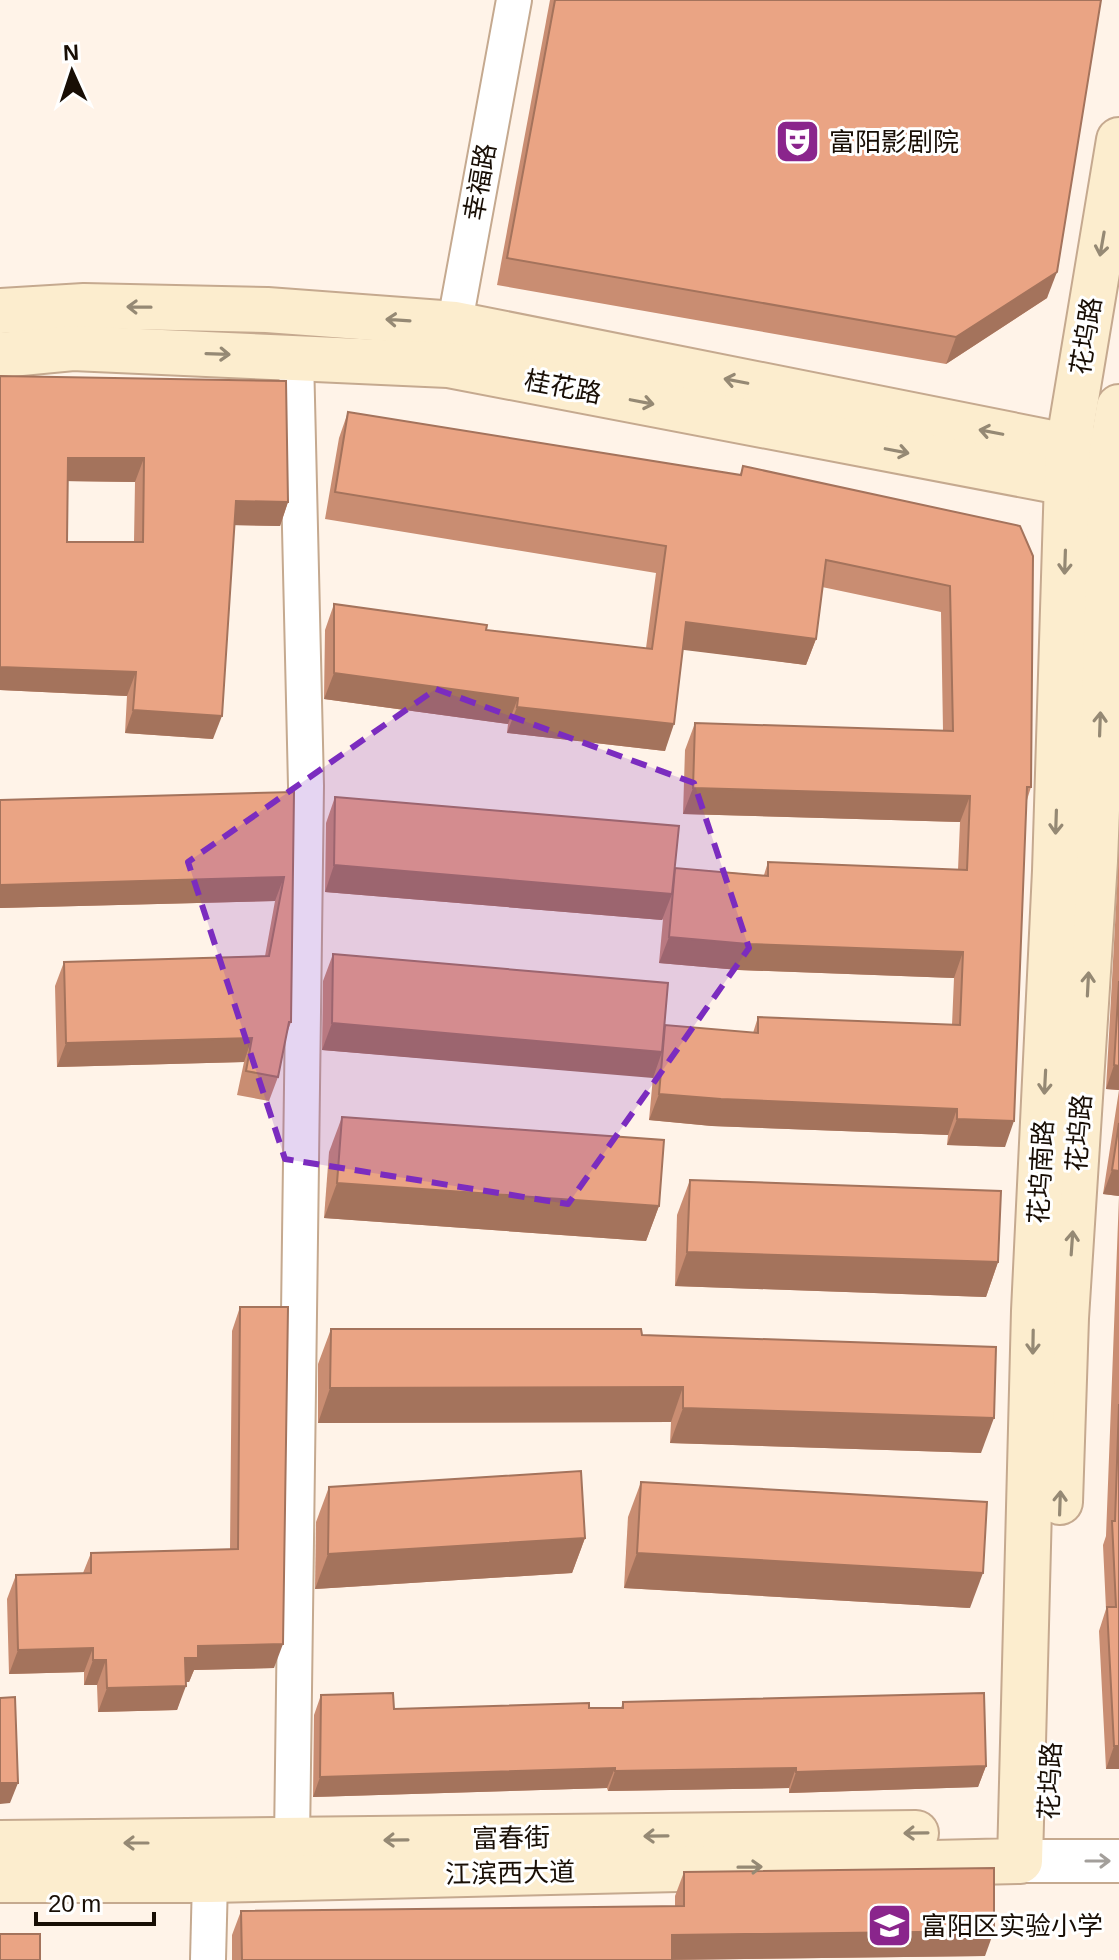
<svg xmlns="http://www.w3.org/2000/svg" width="1119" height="1960" viewBox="0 0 1119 1960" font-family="Arial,'Noto Sans SC',sans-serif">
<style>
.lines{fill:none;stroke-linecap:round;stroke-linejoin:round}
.minor-casing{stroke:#c5a98f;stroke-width:38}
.tertiary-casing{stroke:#c5a98f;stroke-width:46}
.secondary-casing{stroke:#c5a98f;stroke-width:48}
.minor{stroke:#fff;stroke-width:34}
.tertiary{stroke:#fff;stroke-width:42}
.secondary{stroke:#fcedce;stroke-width:44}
.wall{fill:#c98d72;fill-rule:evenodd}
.shaded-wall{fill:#a4735c}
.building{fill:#eaa484;stroke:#a4735c;stroke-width:2;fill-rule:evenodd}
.oneway{stroke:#958974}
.oneway2{stroke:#a39f9b}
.marked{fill:#7b2cbf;fill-opacity:0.2;stroke:#7b2cbf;stroke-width:6;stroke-dasharray:16 10;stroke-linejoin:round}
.labels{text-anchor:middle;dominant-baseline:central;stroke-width:6;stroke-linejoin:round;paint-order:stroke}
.poi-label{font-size:26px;fill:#180e05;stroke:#fff;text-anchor:start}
.street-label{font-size:26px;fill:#180e05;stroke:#fff}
</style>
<rect width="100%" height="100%" fill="#fff3e8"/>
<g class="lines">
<defs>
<g id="minor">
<polyline points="450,349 514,0"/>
<polyline points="292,1841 306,786 296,357"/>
<polyline points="208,1960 210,1880"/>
</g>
<polyline id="tertiary" points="1020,1861 1119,1861"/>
<g id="secondary">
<polyline points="0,311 84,306 267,310 455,324 1097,452"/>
<polyline points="0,355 73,348 448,365 1093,488"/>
<polyline points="1060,1502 1066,1318 1095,861 1111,454 1119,407"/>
<polyline points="0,1843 916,1833"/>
<polyline points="0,1880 210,1880 1020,1861 1034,1311 1055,871 1068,447 1119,140"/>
</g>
</defs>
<use href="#minor" class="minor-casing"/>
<use href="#tertiary" class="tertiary-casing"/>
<use href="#secondary" class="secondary-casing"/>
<use href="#minor" class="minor"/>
<use href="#tertiary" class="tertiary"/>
<use href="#secondary" class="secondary"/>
</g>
<g class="wall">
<polygon points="550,0 1101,0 1047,298 946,364 497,285"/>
<path d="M 0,376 L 288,502 L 280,526 L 234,525 L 213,739 L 125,733 L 127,696 L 0,690 ZM 68,481 L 135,482 L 134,542 L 67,542 Z"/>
<polygon points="348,412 740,475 743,466 1020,526 1031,787 1027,800 1005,1147 947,1145 948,1135 712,1126 649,1120 653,1077 322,1050 323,981 333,954 665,1027 753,1033 758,1017 952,1025 954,978 739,970 659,963 663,919 662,920 325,892 326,823 335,797 675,868 764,875 768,862 958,870 960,822 683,814 685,750 695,723 943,731 941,612 822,587 816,639 806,665 683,649 665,751 507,733 508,724 324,699 325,630 334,604 486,630 646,648 656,573 325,519 339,438"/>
<polygon points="294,792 291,1022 286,1036 278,1077 269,1101 237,1095 244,1062 57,1067 55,986 64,962 265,956 275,901 0,908 0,800"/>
<polygon points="1119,852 1119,1769 1106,1769 1099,1631 1106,1609 1103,1545 1106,1536 1119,1196 1103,1194 1119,1090 1106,1089"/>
<polygon points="342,1117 659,1206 646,1241 324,1218 329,1152"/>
<polygon points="690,1180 998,1262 986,1297 675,1286 677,1215"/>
<polygon points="240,1307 274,1668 194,1670 189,1682 186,1682 177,1710 98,1712 97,1685 84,1685 84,1672 9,1674 7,1599 16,1575 83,1573 91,1553 230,1550 232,1331"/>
<polygon points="331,1329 642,1335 981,1453 670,1443 671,1422 318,1423 318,1364"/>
<polygon points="641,1482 970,1608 624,1588 628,1517"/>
<polygon points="329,1487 585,1538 572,1573 315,1589 316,1522"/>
<polygon points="321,1695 394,1709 621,1708 623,1702 986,1766 978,1787 789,1793 789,1788 608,1791 607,1788 313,1797 314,1715"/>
<polygon points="684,1872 985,1956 672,1960 232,1960 232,1935 241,1911 675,1906 675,1896"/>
</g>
<g class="shaded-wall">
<polygon points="1057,272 1047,298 946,364 956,337"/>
<polygon points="68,458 144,458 135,482 59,481"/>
<polygon points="236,501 288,502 280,526 227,525"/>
<polygon points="686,622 816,639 806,665 676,649"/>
<polygon points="0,667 136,672 127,696 0,690"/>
<polygon points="334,673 518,698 508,724 324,699"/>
<polygon points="517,707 674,724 665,751 507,733"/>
<polygon points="133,710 222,716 213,739 125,733"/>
<polygon points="693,788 970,796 960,822 683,814"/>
<polygon points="334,865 672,894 662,920 325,892"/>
<polygon points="284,877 275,901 0,908 0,885"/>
<polygon points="669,937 963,952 954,978 739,970 659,963"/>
<polygon points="332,1023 662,1052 653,1078 322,1050"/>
<polygon points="252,1038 244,1062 57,1067 66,1043"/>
<polygon points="1114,1065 1119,1066 1119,1090 1106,1089"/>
<polygon points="659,1094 957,1109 948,1135 712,1126 649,1120"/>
<polygon points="957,1119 1014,1121 1005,1147 947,1145"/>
<polygon points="1112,1170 1119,1171 1119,1196 1103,1194"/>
<polygon points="337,1183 659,1206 646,1241 324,1218"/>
<polygon points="687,1252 998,1262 986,1297 675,1286"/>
<polygon points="683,1387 671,1422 318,1423 330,1388"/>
<polygon points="683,1408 994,1418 981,1453 670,1443"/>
<polygon points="585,1538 572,1573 315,1589 328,1554"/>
<polygon points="637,1553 983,1573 970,1608 624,1588"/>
<polygon points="283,1644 274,1668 194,1670 189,1682 176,1682 185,1658 198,1646"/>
<polygon points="93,1648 84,1672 9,1674 18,1650"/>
<polygon points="93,1660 106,1660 97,1685 84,1685"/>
<polygon points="186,1686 177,1710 98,1712 107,1688"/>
<polygon points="1114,1746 1119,1746 1119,1769 1106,1769"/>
<polygon points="986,1766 978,1787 789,1793 796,1772"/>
<polygon points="615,1768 607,1788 313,1797 320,1777"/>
<polygon points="796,1768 789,1788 608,1791 615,1771"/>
<polygon points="0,1783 18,1783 10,1803 0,1804"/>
<polygon points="994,1931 985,1956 663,1960 672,1935"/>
</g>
<g class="building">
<polygon points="555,0 1101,0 1057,272 956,337 507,258"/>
<path d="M 0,376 L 286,381 L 288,502 L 236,501 L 222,716 L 133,710 L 136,672 L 0,667 ZM 68,458 L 144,458 L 143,542 L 67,542 Z"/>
<polygon points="348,412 741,475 743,466 1020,526 1033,556 1031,787 1027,787 1014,1121 957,1119 957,1109 721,1099 659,1094 665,1025 758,1033 758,1017 960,1025 963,952 748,944 669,937 675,868 768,876 768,862 967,870 970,796 693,788 695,723 953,731 950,586 826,560 816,639 686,622 674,724 517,707 518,698 334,673 334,604 487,625 486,630 652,649 666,546 335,492"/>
<polygon points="294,792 291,1022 289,1022 278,1077 246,1071 252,1038 66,1043 64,962 269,956 284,877 0,885 0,800"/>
<polygon points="335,797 679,826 672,894 334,865"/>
<polygon points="333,954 668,983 662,1052 332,1023"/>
<polygon points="1119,981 1119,1066 1114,1065"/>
<polygon points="342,1117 664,1140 659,1206 337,1183"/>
<polygon points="1119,1123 1119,1171 1112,1170"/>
<polygon points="690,1180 1001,1191 998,1262 687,1252"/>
<polygon points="240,1307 288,1307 283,1644 198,1646 198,1658 185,1658 186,1686 107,1688 106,1660 93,1660 93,1648 18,1650 16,1575 91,1573 91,1553 238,1549"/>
<polygon points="331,1329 641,1329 642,1335 996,1347 994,1418 683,1408 683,1387 330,1388"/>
<polygon points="1119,1404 1119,1746 1114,1746 1107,1607 1116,1607 1112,1521 1115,1521"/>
<polygon points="581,1471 585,1538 328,1554 329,1487"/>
<polygon points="641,1482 987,1502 983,1573 637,1553"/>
<polygon points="393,1693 394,1709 589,1703 589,1708 623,1708 623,1702 984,1693 986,1766 796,1772 796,1768 615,1771 615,1768 320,1777 321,1695"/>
<polygon points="15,1697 18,1783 0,1783 0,1698"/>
<polygon points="994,1868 994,1931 672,1935 672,1960 242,1960 241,1911 684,1906 684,1872"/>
<rect x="0" y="1934" width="40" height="26"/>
</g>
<defs><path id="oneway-shaft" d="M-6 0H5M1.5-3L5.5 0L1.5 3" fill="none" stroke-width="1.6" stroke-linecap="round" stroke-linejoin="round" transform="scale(2)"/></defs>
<g class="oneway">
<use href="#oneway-shaft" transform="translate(1102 244) rotate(100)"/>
<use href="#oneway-shaft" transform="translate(139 307) rotate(-179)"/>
<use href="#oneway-shaft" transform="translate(398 320) rotate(-176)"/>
<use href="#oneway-shaft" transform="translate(218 354) rotate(2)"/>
<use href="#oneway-shaft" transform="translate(736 381) rotate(-169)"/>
<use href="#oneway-shaft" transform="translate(642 402) rotate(11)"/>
<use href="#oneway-shaft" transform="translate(991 432) rotate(-169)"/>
<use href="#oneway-shaft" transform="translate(897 451) rotate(11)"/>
<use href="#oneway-shaft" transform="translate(1065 562) rotate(92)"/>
<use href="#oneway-shaft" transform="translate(1100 724) rotate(-88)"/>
<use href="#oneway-shaft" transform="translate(1056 822) rotate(92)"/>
<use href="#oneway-shaft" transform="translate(1088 984) rotate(-87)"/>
<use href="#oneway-shaft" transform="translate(1045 1082) rotate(93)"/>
<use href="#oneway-shaft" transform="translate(1072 1243) rotate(-86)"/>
<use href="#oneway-shaft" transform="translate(1033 1342) rotate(91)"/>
<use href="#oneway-shaft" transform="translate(1060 1503) rotate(-88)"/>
<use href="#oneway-shaft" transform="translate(916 1833) rotate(179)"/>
<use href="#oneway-shaft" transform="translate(656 1836) rotate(179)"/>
<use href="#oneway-shaft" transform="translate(396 1840) rotate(179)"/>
<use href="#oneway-shaft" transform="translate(136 1843) rotate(-180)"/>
<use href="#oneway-shaft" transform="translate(750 1867) rotate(-1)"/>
</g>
<use class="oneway2" href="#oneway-shaft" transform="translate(1098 1861)"/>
<path class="marked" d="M 436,689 L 694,783 L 749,948 L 568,1204 L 285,1159 L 188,862 Z"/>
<defs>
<symbol id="theatre-square" viewBox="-11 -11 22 22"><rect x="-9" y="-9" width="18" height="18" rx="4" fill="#8a258c" stroke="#fff"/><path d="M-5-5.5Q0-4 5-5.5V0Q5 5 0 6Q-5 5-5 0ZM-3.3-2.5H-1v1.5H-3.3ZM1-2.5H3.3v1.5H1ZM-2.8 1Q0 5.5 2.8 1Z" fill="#fff"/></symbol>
<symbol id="school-square" viewBox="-11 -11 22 22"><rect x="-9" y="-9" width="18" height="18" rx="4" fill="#8a258c" stroke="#fff"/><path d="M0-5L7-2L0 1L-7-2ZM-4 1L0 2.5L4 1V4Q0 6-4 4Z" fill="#fff"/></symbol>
</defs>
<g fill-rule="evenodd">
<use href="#theatre-square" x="772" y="116" width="51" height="51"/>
<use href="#school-square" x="864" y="1900" width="51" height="51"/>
</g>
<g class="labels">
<g class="poi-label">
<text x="829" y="142">富阳影剧院</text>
<text x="921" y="1926">富阳区实验小学</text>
</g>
<g class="street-label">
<text transform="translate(480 182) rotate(-80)">幸福路</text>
<text transform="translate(1086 336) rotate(-81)">花坞路</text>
<text transform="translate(563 387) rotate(11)">桂花路</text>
<text transform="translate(1079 1133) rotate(-86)">花坞路</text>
<text transform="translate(1041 1172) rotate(-87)">花坞南路</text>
<text transform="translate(1050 1781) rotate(-88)">花坞路</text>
<text transform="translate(511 1838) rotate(-1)">富春街</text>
<text transform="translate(510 1873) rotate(-1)">江滨西大道</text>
</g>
</g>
<g transform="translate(72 72) rotate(357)" stroke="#ffffff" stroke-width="6" paint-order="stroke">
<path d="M0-6L14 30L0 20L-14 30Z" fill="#180e05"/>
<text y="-12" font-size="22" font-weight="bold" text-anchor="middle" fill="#180e05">N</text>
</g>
<path d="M36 1912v12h118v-12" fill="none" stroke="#180e05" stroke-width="4"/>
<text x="48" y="1912" font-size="24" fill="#180e05" stroke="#ffffff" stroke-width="6" paint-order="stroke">20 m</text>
</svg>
